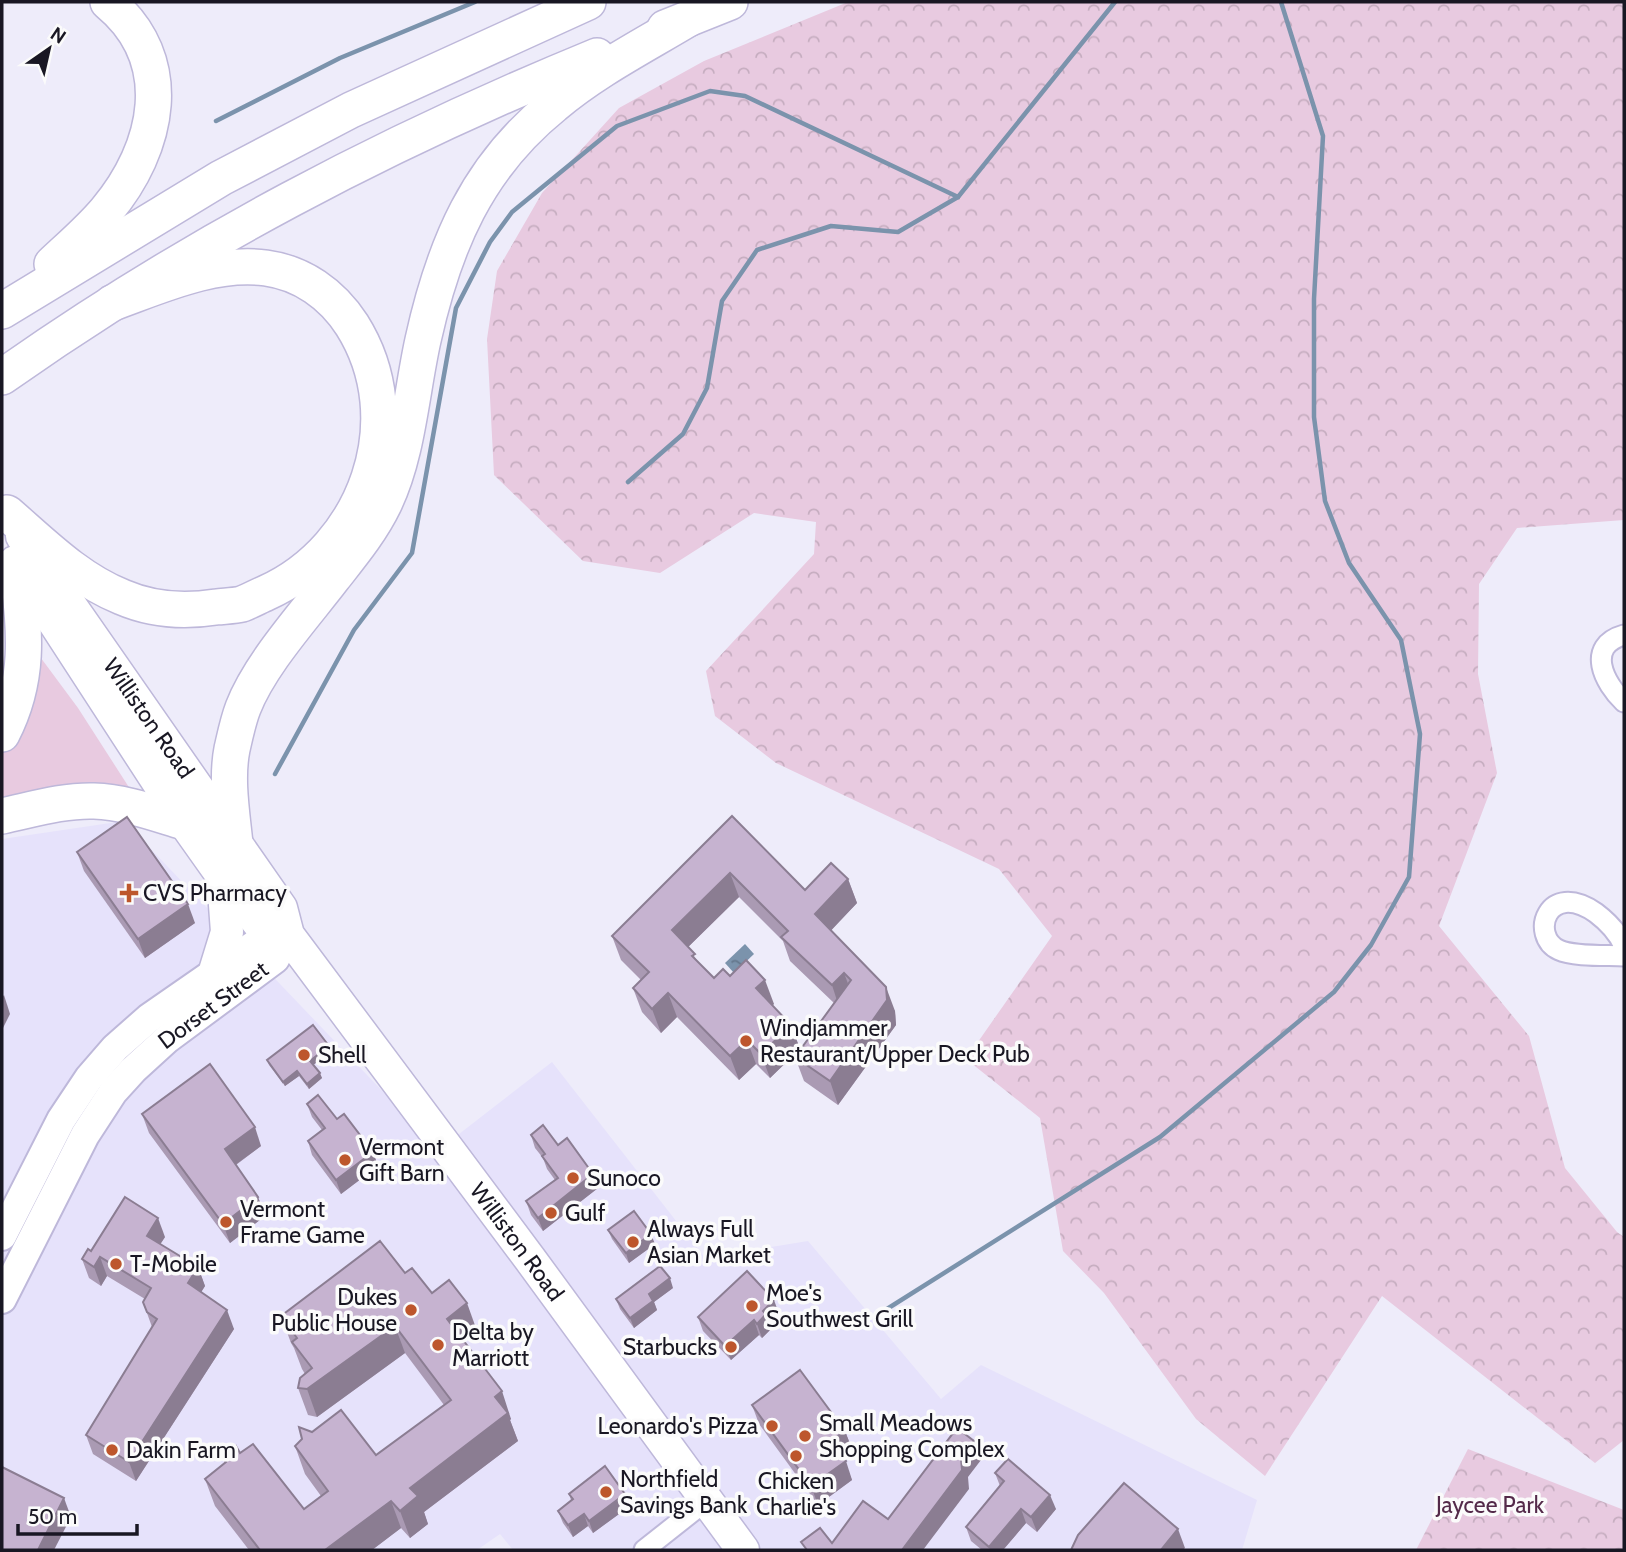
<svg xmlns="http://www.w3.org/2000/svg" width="1626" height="1552" viewBox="0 0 1626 1552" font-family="Cabin,sans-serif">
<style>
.built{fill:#e6e2fb}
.grass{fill:#e8cae0}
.forest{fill:url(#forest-crowns)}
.water{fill:url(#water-ripples)}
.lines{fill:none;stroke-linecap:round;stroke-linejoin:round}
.stream{stroke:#7b93ac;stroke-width:4.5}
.street-casing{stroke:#beb8da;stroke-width:23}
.secondary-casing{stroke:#beb8da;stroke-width:32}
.primary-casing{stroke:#beb8da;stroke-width:35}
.highway-casing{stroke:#beb8da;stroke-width:38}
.street{stroke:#fff;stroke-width:19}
.secondary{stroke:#fff;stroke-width:28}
.primary{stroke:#fff;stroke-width:32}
.highway{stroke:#fff;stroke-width:35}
.wall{fill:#aa9ab3}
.shaded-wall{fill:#8b7d92}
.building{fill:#c6b3d0;stroke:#8b7d92;stroke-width:2}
.poi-dot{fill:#bd562c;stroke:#fbfbfb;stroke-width:2.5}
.labels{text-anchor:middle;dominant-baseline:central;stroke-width:7;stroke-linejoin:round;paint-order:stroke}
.street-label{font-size:23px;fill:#191723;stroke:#fbfbfb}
.poi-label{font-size:23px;fill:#191723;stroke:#fbfbfb;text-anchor:start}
.park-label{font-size:23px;fill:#542a4a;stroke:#fbfbfb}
</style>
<defs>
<pattern id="forest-crowns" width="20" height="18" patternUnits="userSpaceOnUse" patternTransform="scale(1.75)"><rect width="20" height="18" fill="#e8cae0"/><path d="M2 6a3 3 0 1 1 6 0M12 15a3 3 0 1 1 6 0" fill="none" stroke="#c6adc0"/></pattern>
<pattern id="water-ripples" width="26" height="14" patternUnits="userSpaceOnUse" patternTransform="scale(1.75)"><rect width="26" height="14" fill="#7b93ac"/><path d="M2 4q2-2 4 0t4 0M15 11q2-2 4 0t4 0" fill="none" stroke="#64778c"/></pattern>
</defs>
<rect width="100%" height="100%" fill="#eeecfa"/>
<polygon class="built" points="124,821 390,1099 432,1155 552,1062 705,1258 808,1241 941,1399 981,1365 1257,1500 1242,1550 513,1550 500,1534 477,1550 2,1550 2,839"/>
<polygon class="grass" points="35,650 78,708 132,792 2,804 2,752 14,734"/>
<g class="forest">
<polygon points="848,2 1624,2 1624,520 1517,528 1479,584 1478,674 1497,773 1439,926 1529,1036 1565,1168 1617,1232 1624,1237 1624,1440 1595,1463 1382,1296 1265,1476 1196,1419 1104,1293 1063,1251 1040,1118 966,1059 1052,936 999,869 776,763 715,716 706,671 814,554 816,522 754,513 660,573 583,561 494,475 487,339 497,271 542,193 619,108 704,61"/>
<polygon points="1468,1449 1624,1510 1624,1550 1416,1550"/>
</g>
<polygon class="water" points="745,944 754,954 734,973 725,963"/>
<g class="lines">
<g class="stream">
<polyline points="216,121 340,58 475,2"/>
<polyline points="628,482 683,434 707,388 722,301 757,250 831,226 898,232 958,197 1115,2"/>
<polyline points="275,774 354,630 412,553 456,308 490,242 512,212 617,126 710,91 745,96 958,197"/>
<polyline points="879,1314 1160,1137 1334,992 1371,945 1409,877 1420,734 1401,640 1349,563 1325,501 1314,417 1314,299 1323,136 1281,2"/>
</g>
<defs>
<g id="street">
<path d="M 1624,635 C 1585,646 1604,683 1624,702"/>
<path d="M 1624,946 C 1618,933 1608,922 1596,913 C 1547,879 1529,936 1559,950 C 1574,957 1608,955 1624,956"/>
<polyline points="644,1550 706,1501"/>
</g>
<g id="secondary">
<polyline points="2,1236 61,1120 89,1078 115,1048 149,1018 260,941 288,935"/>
<path id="s1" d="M 2,1299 L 85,1135 L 113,1092 L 133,1070 L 167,1039 L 275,959 L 288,935"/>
</g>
<g id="primary">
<path id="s2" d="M 22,536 L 281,908 L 288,935 L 530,1259 L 743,1550"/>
<polyline points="15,562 184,822 223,877 260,925 288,935"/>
<polyline points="215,971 227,932 223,878"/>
</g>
<g id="highway">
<polyline points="665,28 730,2"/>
<path d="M 52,264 C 70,247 90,230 106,211 C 159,148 178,60 108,2"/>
<polyline points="2,311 221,178 351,110 588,2"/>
<path d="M 2,377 C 189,245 385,143 597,56"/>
<path d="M 7,513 C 43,544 77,579 122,597 C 152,610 184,612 216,607 C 224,606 234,606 242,604 C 250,601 259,596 266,593 C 366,548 412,420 352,325 C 332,294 302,273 266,268 C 213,261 160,286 112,303"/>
<path d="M 2,734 C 32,676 24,627 17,565"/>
<path d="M 2,816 C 31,810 63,800 94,801 C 125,802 154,813 184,822"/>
<path d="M 235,844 C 232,814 226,779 232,749 C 235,736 238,721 243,708 C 260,664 304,616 333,578 C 351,555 371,531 384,504 C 408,454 411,394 423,340 C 444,245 477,167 554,105 C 594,71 643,46 688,19"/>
</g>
</defs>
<use href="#street" class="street-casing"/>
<use href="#secondary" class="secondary-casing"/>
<use href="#primary" class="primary-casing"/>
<use href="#highway" class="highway-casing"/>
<use href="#street" class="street"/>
<use href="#secondary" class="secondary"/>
<use href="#primary" class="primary"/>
<use href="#highway" class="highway"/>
</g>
<g class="wall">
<polygon points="732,816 805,890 848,879 857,903 831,930 895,1011 896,1025 838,1105 804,1081 795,1057 834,1003 790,961 783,941 739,897 688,947 698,962 714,978 730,976 774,1004 772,1005 791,1025 800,1049 770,1078 756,1064 739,1080 677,1017 661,1033 642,1012 633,988 641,980 621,960 612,936"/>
<polygon points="77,852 195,923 145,958 84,871"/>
<polygon points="331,1051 313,1065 322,1078 309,1089 299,1076 285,1086 269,1065 267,1060"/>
<polygon points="307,1104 373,1152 378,1166 341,1194 312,1155 308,1141 322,1130 312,1117"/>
<polygon points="142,1114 261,1146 236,1165 258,1197 265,1216 230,1243 149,1133"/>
<polygon points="531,1135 558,1145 593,1174 598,1188 543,1231 531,1215 526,1201 555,1180 547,1169 543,1158 535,1148"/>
<polygon points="608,1230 655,1244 629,1263 612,1239"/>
<polygon points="165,1237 160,1244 198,1267 205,1286 201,1292 234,1329 136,1481 93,1454 86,1435 152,1327 143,1302 145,1299 107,1276 101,1286 89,1278 82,1259 91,1251"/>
<polygon points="405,1273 432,1293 477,1331 463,1341 511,1419 510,1420 518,1441 424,1512 428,1524 410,1538 401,1528 372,1550 249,1550 215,1506 205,1479 225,1463 223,1457 240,1453 304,1509 321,1496 305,1474 295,1446 376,1455 444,1405 405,1353 317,1417 308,1415 298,1388 305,1374 302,1369 294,1348 291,1343 281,1316"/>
<polygon points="673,1288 654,1302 657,1310 634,1328 620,1309 616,1299"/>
<polygon points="779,1314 770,1324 772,1328 762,1338 759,1335 731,1360 703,1331 698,1317"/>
<polygon points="752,1405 845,1431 852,1449 842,1456 852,1480 818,1505 759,1424"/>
<polygon points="995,1473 1056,1509 1037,1532 1026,1523 1003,1550 982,1550 971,1541 966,1527 1000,1486"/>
<polygon points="569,1494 625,1494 630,1506 593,1533 588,1526 573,1537 563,1523 558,1511 571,1500"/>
</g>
<g class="shaded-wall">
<polygon points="730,873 739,897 681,954 672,930"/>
<polygon points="848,879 857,903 824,938 815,914"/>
<polygon points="188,904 195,923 145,958 138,939"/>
<polygon points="844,973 853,997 840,1010 832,985"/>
<polygon points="765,980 774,1004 765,1013 756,988"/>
<polygon points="886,987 895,1011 896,1025 838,1105 830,1081"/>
<polygon points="668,993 677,1017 661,1033 652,1009"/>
<polygon points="4,995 10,1014 2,1030 2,998"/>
<polygon points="791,1025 800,1049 770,1078 761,1054"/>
<polygon points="747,1040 756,1064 739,1080 730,1056"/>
<polygon points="329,1046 331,1051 312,1066 310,1061"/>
<polygon points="297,1071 299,1076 285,1086 283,1082"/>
<polygon points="320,1073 322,1078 309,1089 307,1084"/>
<polygon points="255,1127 261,1146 231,1168 225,1149"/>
<polygon points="373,1152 378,1166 341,1194 336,1180"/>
<polygon points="593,1174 598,1188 543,1231 538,1218"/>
<polygon points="258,1197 265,1216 230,1243 223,1224"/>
<polygon points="158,1218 165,1237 154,1254 147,1236"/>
<polygon points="651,1234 655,1244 629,1263 626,1253"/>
<polygon points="100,1257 107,1276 101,1286 94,1267"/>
<polygon points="198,1267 205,1286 195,1302 188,1283"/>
<polygon points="670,1278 673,1288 654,1302 657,1310 634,1328 630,1318 649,1294"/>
<polygon points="774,1300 779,1314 770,1324 772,1328 762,1338 757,1324 763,1311"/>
<polygon points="467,1303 477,1331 457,1346 447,1319"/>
<polygon points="227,1310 234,1329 136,1481 129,1462"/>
<polygon points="754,1320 759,1335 731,1360 725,1346"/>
<polygon points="395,1326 405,1353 317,1417 307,1389"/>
<polygon points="502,1391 511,1419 510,1420 518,1441 424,1512 428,1524 410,1538 400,1511 410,1488 495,1397"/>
<polygon points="845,1431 852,1449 837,1459 831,1441"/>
<polygon points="974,1441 981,1460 968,1477 969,1489 923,1550 902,1550 961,1458"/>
<polygon points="846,1461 852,1480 818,1505 811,1486"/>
<polygon points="625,1494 630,1506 593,1533 589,1521"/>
<polygon points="1050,1495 1056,1509 1037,1532 1031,1517"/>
<polygon points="64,1498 71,1517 54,1550 38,1550"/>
<polygon points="391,1501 401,1528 372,1550 325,1550"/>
<polygon points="1021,1509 1026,1523 1003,1550 990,1550 989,1547"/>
<polygon points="584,1514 588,1526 573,1537 568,1525"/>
<polygon points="1178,1529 1185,1548 1183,1550 1161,1550"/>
</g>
<g class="building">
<polygon points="732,816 805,890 831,863 848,879 815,914 886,987 887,1000 830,1081 795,1057 851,980 844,973 832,985 781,937 788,931 730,873 672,930 695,954 692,956 714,978 723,969 730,976 746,960 765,980 756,988 791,1025 761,1054 747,1040 730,1056 668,993 652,1009 633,988 649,972 612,936"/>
<polygon points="127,817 188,904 138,939 77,852"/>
<polygon points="313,1025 329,1046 310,1061 320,1073 307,1084 297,1071 283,1082 267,1060"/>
<polygon points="210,1064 255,1127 225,1149 258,1197 223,1224 142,1114"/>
<polygon points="318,1095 337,1119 344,1114 373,1152 336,1180 308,1141 325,1128 307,1104"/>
<polygon points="543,1125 558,1145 567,1138 593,1174 538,1218 526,1201 558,1178 542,1156 545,1154 531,1135"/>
<polygon points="125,1197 158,1218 147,1236 198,1267 188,1283 227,1310 129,1462 86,1435 157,1319 147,1312 143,1302 151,1288 100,1257 94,1267 82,1259 88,1249 91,1251"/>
<polygon points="634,1211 651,1234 626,1253 608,1230"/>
<polygon points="380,1241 405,1273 412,1268 432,1293 449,1280 467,1303 447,1319 502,1391 495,1397 508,1413 410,1488 418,1496 400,1511 391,1501 325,1550 260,1550 205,1479 226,1462 223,1457 236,1446 240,1453 253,1444 304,1509 328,1491 295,1446 302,1439 299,1427 312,1432 341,1410 376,1455 451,1400 395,1326 307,1389 298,1388 300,1378 312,1368 292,1342 297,1338 281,1316"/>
<polygon points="660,1266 670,1278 649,1294 653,1301 630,1318 616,1299"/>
<polygon points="747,1271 774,1300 763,1311 766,1314 757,1324 754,1320 725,1346 698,1317"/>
<polygon points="800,1370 845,1431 831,1441 846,1461 811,1486 752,1405"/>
<polygon points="957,1428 974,1441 961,1458 962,1470 902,1550 807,1550 801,1542 820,1528 832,1543 863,1501 888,1519"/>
<polygon points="1008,1459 1050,1495 1031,1517 1021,1509 989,1547 966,1527 1004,1481 995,1473"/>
<polygon points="605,1466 625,1494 589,1521 584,1514 568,1525 558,1511 573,1499 569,1494"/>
<polygon points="2,1467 64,1498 38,1550 2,1550"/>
<polygon points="1124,1483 1178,1529 1161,1550 1071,1550 1078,1535"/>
</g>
<g class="poi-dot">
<path d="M125.5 882.5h7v7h7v7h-7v7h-7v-7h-7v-7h7z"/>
<circle cx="746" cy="1041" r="7"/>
<circle cx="304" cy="1055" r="7"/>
<circle cx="345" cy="1160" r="7"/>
<circle cx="573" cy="1178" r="7"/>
<circle cx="551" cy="1213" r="7"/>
<circle cx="226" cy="1222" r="7"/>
<circle cx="633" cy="1242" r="7"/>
<circle cx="116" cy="1264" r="7"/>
<circle cx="752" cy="1306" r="7"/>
<circle cx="411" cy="1310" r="7"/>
<circle cx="438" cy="1345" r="7"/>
<circle cx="731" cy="1347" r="7"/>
<circle cx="772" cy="1426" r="7"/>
<circle cx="805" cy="1436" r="7"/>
<circle cx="112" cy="1450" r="7"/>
<circle cx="796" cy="1456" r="7"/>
<circle cx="606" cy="1492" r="7"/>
</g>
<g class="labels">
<g class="street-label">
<text stroke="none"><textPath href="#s2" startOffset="222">Williston Road</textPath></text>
<text stroke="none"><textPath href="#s1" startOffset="368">Dorset Street</textPath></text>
<text stroke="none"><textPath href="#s2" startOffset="864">Williston Road</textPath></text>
</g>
<g class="poi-label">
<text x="143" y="893">CVS Pharmacy</text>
<text x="760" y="1028">Windjammer<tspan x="760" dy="26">Restaurant/Upper Deck Pub</tspan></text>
<text x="318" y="1055">Shell</text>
<text x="359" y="1147">Vermont<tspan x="359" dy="26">Gift Barn</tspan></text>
<text x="587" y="1178">Sunoco</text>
<text x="240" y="1209">Vermont<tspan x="240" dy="26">Frame Game</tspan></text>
<text x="565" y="1213">Gulf</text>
<text x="647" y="1229">Always Full<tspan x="647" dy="26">Asian Market</tspan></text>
<text x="130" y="1264">T-Mobile</text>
<text x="766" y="1293">Moe's<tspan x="766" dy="26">Southwest Grill</tspan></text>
<text x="397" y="1297" text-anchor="end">Dukes<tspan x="397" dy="26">Public House</tspan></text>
<text x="452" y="1332">Delta by<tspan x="452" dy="26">Marriott</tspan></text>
<text x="717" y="1347" text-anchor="end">Starbucks</text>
<text x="819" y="1423">Small Meadows<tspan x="819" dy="26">Shopping Complex</tspan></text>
<text x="758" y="1426" text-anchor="end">Leonardo's Pizza</text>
<text x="126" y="1450">Dakin Farm</text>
<text x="620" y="1479">Northfield<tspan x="620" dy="26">Savings Bank</tspan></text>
<text x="796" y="1481" text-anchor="middle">Chicken<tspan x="796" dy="26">Charlie's</tspan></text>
</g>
<g class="park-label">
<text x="1490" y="1505">Jaycee Park</text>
</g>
</g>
<rect width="1626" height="1552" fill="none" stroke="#191723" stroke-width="7"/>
<g transform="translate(49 49) rotate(34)" stroke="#fbfbfb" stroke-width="5" paint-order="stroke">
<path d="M0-5L12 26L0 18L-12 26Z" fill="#191723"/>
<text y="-10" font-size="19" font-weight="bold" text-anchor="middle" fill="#191723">N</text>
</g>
<path d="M18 1524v10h119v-10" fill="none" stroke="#191723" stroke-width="3.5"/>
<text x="28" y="1524" font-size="21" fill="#191723" stroke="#fbfbfb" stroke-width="5" paint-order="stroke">50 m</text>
</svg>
